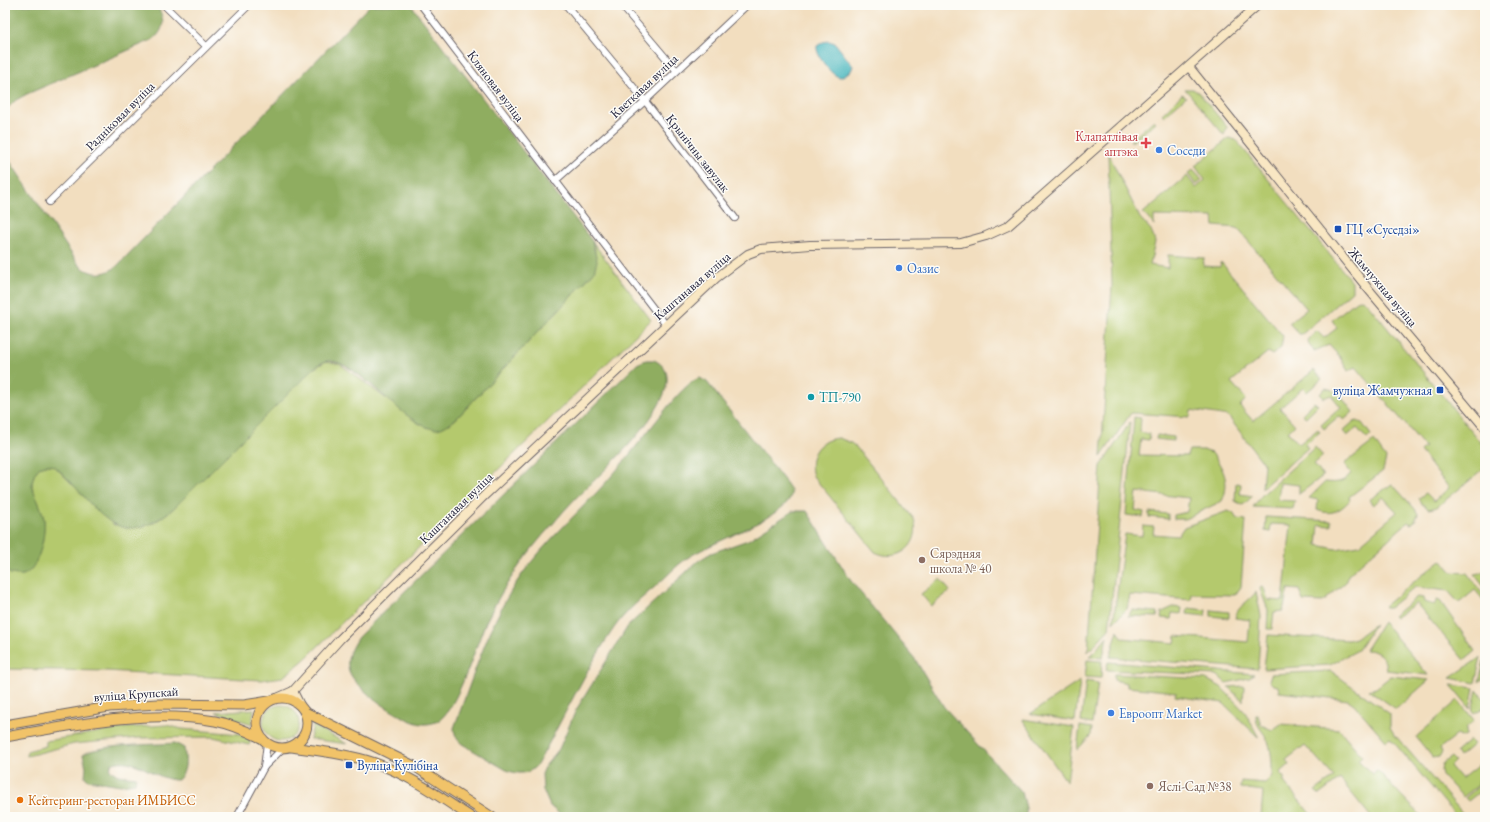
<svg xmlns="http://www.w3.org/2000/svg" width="1490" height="822" viewBox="0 0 1490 822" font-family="'EB Garamond',serif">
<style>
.green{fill:#b4c96d;stroke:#6b7654}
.forest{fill:#8fad60;stroke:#58684e}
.water{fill:#47b6bd;stroke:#346c7c}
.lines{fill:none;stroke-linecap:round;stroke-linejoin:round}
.street-casing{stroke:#6b6469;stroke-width:8}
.secondary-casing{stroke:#6b6469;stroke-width:10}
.primary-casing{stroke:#6b6469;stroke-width:11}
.street{stroke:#fff;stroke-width:6}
.secondary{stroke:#f9e7c3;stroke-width:8}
.primary{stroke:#f1c369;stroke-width:9}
.health-dot{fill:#e0444e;stroke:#fdfcf7;stroke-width:1.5}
.shop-dot{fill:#3f7fe0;stroke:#fdfcf7;stroke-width:1.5}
.transit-dot{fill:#1a4fb4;stroke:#fdfcf7;stroke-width:1.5}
.culture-dot{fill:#0f9aa8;stroke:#fdfcf7;stroke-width:1.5}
.education-dot{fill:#8d6e63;stroke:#fdfcf7;stroke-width:1.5}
.food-dot{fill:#e8710a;stroke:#fdfcf7;stroke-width:1.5}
.labels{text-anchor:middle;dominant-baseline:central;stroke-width:3;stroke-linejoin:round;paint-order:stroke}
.street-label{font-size:13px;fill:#22223b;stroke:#fdfcf7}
.health-label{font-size:13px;fill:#be3a42;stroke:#fdfcf7;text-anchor:end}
.shop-label{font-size:13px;fill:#366cbe;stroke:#fdfcf7;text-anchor:start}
.transit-label{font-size:13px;fill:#164399;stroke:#fdfcf7;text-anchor:start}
.culture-label{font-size:13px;fill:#0d838f;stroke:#fdfcf7;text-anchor:start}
.education-label{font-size:13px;fill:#785e54;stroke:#fdfcf7;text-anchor:start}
.food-label{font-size:13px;fill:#c56008;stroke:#fdfcf7;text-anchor:start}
</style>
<rect width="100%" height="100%" fill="#fdfcf7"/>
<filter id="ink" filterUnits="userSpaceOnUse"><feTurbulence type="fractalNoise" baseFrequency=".025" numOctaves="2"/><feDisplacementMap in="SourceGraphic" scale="8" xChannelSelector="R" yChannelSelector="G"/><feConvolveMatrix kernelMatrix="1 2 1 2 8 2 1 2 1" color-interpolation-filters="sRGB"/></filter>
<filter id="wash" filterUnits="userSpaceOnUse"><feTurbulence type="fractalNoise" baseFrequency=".012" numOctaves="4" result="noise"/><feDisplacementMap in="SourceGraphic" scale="16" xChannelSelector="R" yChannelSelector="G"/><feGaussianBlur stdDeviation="0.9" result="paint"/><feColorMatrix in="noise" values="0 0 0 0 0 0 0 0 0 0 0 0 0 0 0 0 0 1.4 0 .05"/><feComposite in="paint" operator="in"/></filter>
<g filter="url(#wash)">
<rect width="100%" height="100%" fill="#f2debf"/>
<g class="green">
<polygon points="1185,89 1193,89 1199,93 1227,127 1224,135"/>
<polygon points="1182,94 1186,97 1164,116 1162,114"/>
<polygon points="1154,120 1156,122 1134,141 1130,141"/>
<polygon points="1229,138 1236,140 1352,282 1352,291 1302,334 1299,334 1289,323 1307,309 1237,228 1214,226 1213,217 1154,216 1154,225 1143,213 1187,176 1196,188 1205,180 1195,166"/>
<polygon points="1108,153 1140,218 1151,230 1155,242 1150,265 1168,268 1168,255 1204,258 1203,266 1220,267 1221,262 1283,336 1281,348 1272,355 1268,352 1231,382 1246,399 1240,406 1253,421 1314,370 1322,379 1307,392 1303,388 1280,408 1295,425 1288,432 1299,444 1318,429 1320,432 1305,444 1308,448 1262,488 1264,464 1228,416 1191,410 1190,417 1131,413 1101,457 1112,286"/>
<polygon points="1193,170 1202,180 1196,185 1188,174"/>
<path d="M 592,241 L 651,320 L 304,660 L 283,677 L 261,680 L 107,671 L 5,669 L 5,568 L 5,569 L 28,571 L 40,550 L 44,519 L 32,487 C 32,474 39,461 54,466 L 114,525 L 154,523 L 174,508 L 313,369 L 326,361 L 340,364 L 420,424 L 450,424 L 457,418 L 594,272 L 595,248 Z"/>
<polygon points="1362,299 1367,303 1485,448 1485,468 1437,507 1429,509 1422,504 1419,498 1426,493 1434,501 1449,488 1420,451 1425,447 1356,367 1348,371 1339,356 1329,345 1314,351 1309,345 1308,340 1317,331 1324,338 1337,328 1332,320 1356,301"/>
<path d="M 1325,388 C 1338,389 1346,403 1353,412 L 1344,420 L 1339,416 L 1324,429 L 1321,425 L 1341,407 L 1331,395 L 1324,398 L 1320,394 Z"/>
<polygon points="1314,402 1318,405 1306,417 1302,414"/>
<path d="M 1134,417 L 1141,418 L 1140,432 L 1150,434 L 1149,440 L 1141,439 L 1139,455 L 1187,456 L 1189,450 L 1203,450 L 1212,453 C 1223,468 1231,482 1222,501 L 1185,519 L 1174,519 L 1174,515 L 1187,512 L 1189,498 L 1137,492 L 1135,510 L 1144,512 L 1143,517 L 1126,515 Z"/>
<polygon points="1357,421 1362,423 1371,435 1367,439 1357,428 1347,436 1343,431 1352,423"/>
<polygon points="1130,422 1109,629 1088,652 1101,466"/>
<polygon points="1157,435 1174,437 1174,441 1156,439"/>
<path d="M 839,438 L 851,443 L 856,447 L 914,519 C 922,544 899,564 875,552 L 813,476 C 807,456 818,439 839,438 Z"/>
<path d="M 1374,441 L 1386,458 L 1383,471 L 1349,497 L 1350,500 C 1340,511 1331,516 1317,510 L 1318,500 L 1309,498 L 1325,482 C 1336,483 1344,483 1351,473 L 1344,464 Z"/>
<polygon points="1315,447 1323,456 1314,464 1323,476 1299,494 1299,485 1280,483 1278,500 1295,501 1293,509 1253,507 1262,495"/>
<polygon points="1236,483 1241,484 1240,494 1253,496 1243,505 1235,501"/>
<polygon points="1392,484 1415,509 1418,514 1415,521 1411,524 1408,522 1348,575 1347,581 1323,602 1303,601 1299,590 1288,589 1283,611 1274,612 1272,629 1267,629 1268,610 1260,589 1261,587 1264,588 1268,600 1283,601 1291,525 1271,524 1270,532 1265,531 1266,517 1331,521 1331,526 1319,525 1317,545 1336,549 1359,545 1397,512 1383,497 1373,505 1369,500"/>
<polygon points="1228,511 1233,513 1237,519 1246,520 1241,587 1235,595 1192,594 1191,600 1130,595 1127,609 1113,623 1125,534 1142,536 1143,526 1154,527 1153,534 1178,536 1184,527"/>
<polygon points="1149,512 1168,514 1168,519 1149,517"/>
<polygon points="1441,560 1452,572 1467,573 1485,597 1485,602 1475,590 1459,603 1448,591 1415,587 1389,608 1386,608 1384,606"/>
<polygon points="1485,572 1485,588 1474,574"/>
<polygon points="940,579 950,591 931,606 921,594"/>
<path d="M 1256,592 L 1261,616 L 1258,669 L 1110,657 L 1118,630 L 1122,638 L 1175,643 L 1176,636 L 1248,642 L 1250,620 L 1235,618 C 1237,606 1250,601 1256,592 Z"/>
<polygon points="1417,597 1423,598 1424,602 1434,605 1437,600 1440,601 1475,651 1464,660 1416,603 1395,618 1393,616"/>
<polygon points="1173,607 1182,608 1181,614 1172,613 1171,619 1161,618 1162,612"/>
<polygon points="1188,608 1206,610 1205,616 1187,614"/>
<polygon points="1132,610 1158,612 1157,617 1128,616"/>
<polygon points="1211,610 1229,612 1229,618 1211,616"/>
<path d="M 1383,622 L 1428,675 L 1386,670 C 1386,657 1378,650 1365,650 Z"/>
<polygon points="1375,624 1358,650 1330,665 1264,669 1268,635 1348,640 1356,638"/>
<polygon points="1107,636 1103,658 1090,657"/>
<polygon points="1481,657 1475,683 1450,678"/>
<polygon points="1087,660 1102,661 1101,678 1085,677"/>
<polygon points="1484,661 1485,661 1485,677 1479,682"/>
<polygon points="1108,662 1254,674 1249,678 1226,683 1217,675 1106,670"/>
<polygon points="1331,671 1390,714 1390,727 1394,734 1466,817 1457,817 1390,738 1386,741 1354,704 1348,700 1279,692 1278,686 1273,685 1269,681 1271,674"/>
<polygon points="1114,674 1206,679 1221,687 1245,712 1259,738 1223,703 1175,696 1176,692 1127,687 1127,683 1114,680"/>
<polygon points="1391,676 1429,680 1396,709 1369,690 1376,688"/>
<polygon points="1080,681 1075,721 1030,714"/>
<polygon points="1086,681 1098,683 1092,724 1081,722"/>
<polygon points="1451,685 1474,688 1470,708"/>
<polygon points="1244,686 1243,701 1228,687"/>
<polygon points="1477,690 1485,700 1485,707 1474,713 1472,711"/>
<polygon points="1458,700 1474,720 1466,728 1466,735 1461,737 1457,735 1440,748 1442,752 1439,757 1433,758 1416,737"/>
<circle cx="281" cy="723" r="18"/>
<polygon points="254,709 252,724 216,712"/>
<path d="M 1256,715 L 1258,715 L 1261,725 L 1272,730 L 1281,724 L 1339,729 L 1362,756 L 1358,760 L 1372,774 L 1377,770 L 1422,817 L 1371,817 L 1340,779 L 1319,795 L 1315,791 L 1334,777 L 1305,745 L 1286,760 L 1289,765 L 1280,773 L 1284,777 L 1284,782 L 1313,817 L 1261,817 L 1263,791 L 1240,788 L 1241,781 L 1265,783 L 1272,776 C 1272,764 1272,752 1268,741 C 1264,731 1255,726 1256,715 Z"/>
<polygon points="1022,719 1074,727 1067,782"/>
<polygon points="166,725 182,729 240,734 251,741 249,745 213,737 139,738 74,744 27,756 27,751 46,746 46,741 123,728"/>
<polygon points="313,725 347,744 310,739"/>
<polygon points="1080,726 1092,728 1091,735 1077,750"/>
<polygon points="1470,740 1474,744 1459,757 1456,752"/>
<polygon points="1451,757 1455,761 1450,766 1461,779 1485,760 1484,777 1478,779 1477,786 1463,797 1442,775 1441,770 1442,764"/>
<polygon points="1479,786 1482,790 1468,801 1465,798"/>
</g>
<g class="forest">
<path d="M 5,5 L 156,5 C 166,18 165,31 152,40 L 27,94 L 16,100 L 5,111 Z"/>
<path d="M 370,5 L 411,5 L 592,241 L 597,261 L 594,272 L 457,418 C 450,423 443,429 435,429 C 406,428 355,357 327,361 C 322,362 317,366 313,369 L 174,508 C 113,559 96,501 54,466 C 39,461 32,474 32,487 C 36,498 42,508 44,519 C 46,534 39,570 23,575 C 19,576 14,574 10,574 L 5,568 L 5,154 L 79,265 C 91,275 103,276 116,267 Z"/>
<path d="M 646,360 L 654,360 C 704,383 597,477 578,496 C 569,505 560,515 552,525 C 526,553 503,587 486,622 C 476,645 457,710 438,721 C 432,724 424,725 417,723 C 399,718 356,690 349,671 C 345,658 351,648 358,637 L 628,373 L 637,364 Z"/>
<path d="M 700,378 L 707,382 L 787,484 C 789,487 792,491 791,495 C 787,517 706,544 686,559 C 676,566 667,576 657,585 C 642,598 626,611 614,628 C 585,671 563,719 537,765 C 528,775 520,774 508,771 L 462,744 C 457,740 455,736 454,728 C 472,680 487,629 514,586 C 537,550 568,523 597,492 C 618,470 637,445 657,420 C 666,409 687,381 700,378 Z"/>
<polygon points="793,511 807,511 851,581 915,659 944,707 1022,792 1026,808 1026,817 563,817 550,806 543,790 542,774 546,765 559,749 576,710 628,626 698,561 711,553 748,540"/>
<path d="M 175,743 L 184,748 C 186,761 187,771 178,780 C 156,781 134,754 111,764 L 110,770 L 118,775 L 136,777 L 135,783 L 121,785 L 88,780 L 85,777 L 86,767 L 83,755 C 95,744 156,745 175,743 Z"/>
</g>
<path class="water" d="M 829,41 L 835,43 L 853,66 L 851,71 L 841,77 C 832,78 815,54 817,46 L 823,42 Z"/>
</g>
<g filter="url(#ink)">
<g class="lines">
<defs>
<g id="street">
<polyline points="164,5 206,46"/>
<polyline points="421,5 666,325"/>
<polyline points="566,5 645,101 735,218"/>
<polyline points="621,5 676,70"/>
<polyline points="555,181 645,101 747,5"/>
<polyline points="49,202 249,5"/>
<polyline points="264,767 267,743"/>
<polyline points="237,817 264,767 283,748"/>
</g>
<g id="secondary">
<polyline points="1189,67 1365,285 1485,428"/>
<polyline points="293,691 300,705"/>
<polyline points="277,698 293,691 340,639 486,494 716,278 748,254 761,249 810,245 961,243 986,236 1008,226 1258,5"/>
</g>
<g id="primary">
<circle cx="282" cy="723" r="25"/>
<polyline points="305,712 414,766 492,817"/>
<polyline points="5,725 109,707 158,704 244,705 269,701"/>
<path d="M 5,737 C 74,725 145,709 215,721 C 231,724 247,731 261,738"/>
<path d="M 291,747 C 319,751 348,754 375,763 C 410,775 441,798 471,817"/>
</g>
</defs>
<use href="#street" class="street-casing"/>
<use href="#secondary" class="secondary-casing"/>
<use href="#primary" class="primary-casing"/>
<use href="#street" class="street"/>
<use href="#secondary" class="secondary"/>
<use href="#primary" class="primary"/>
</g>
</g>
<path class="health-dot" d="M1144 137h4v4h4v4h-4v4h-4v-4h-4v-4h4z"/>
<g class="shop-dot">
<circle cx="1159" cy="150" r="4"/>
<circle cx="899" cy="268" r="4"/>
<circle cx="1111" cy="713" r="4"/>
</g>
<g class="transit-dot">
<rect x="1334" y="225" width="8" height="8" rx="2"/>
<rect x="1436" y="386" width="8" height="8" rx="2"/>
<rect x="345" y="761" width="8" height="8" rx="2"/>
</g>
<circle class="culture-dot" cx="811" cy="397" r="4"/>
<g class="education-dot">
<circle cx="922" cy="560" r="4"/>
<circle cx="1150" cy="786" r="4"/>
</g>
<circle class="food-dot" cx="20" cy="800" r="4"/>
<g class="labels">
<g class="street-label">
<text transform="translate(496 86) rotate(53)">Кляновая вуліца</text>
<text transform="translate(644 86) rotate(-43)">Кветкавая вуліца</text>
<text transform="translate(120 116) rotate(-45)">Радніковая вуліца</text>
<text transform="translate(698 153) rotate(52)">Крынічны завулак</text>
<text transform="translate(692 286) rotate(-41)">Каштанавая вуліца</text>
<text transform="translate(1383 287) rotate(50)">Жамчужная вуліца</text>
<text transform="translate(456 508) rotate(-44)">Каштанавая вуліца</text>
<text transform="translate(136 694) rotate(-4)">вуліца Крупскай</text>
</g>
<g class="health-label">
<text x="1138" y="136">Клапатлівая<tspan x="1138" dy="15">аптэка</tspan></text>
</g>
<g class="shop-label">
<text x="1167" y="150">Соседи</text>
<text x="907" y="268">Оазис</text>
<text x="1119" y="713">Евроопт Market</text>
</g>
<g class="transit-label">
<text x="1346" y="229">ГЦ «Суседзі»</text>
<text x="1432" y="390" text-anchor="end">вуліца Жамчужная</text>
<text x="357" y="765">Вуліца Кулібіна</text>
</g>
<g class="culture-label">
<text x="819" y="397">ТП-790</text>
</g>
<g class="education-label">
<text x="930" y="553">Сярэдняя<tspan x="930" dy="15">школа № 40</tspan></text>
<text x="1158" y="786">Яслі-Сад №38</text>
</g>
<g class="food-label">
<text x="28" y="800">Кейтеринг-ресторан ИМБИСС</text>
</g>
</g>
<rect width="1490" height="822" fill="none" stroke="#fdfcf7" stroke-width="20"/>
</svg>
